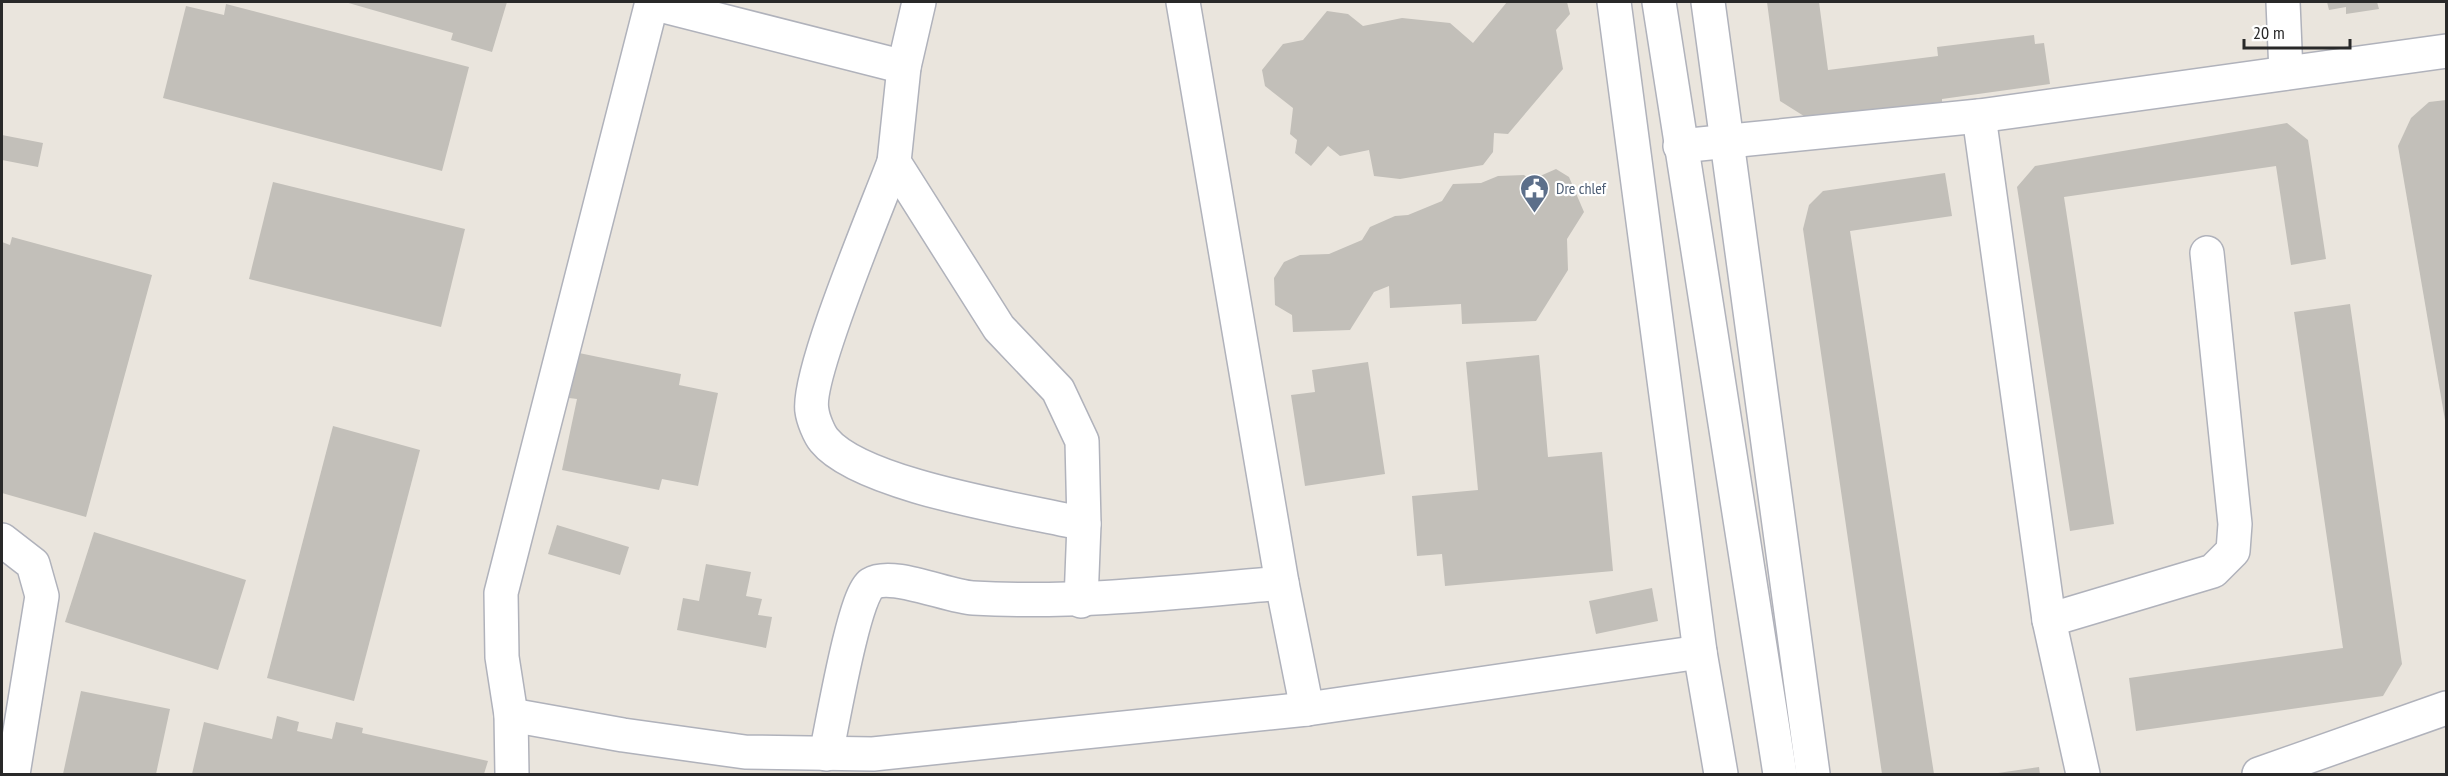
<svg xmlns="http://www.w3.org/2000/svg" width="2448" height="776" viewBox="0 0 2448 776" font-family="'PT Sans Narrow',sans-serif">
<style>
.building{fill:#c2bfb9}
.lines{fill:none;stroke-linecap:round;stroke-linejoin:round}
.minor-casing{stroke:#b0b2bb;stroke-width:36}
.secondary-casing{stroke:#b0b2bb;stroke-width:36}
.minor{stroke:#fff;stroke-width:33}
.secondary{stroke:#fff;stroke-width:33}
.labels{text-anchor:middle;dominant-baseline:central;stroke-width:4.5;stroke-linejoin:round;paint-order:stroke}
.service-label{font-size:16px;fill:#4e5e75;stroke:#fff;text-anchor:start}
</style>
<rect width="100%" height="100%" fill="#eae5dd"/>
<g class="building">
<polygon points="345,2 507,2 492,52 451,40 453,33"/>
<polygon points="1507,2 1567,2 1570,14 1556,30 1563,69 1508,134 1494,133 1493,152 1483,165 1400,179 1374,176 1369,150 1340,156 1328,146 1311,166 1295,153 1297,140 1290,134 1293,108 1265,86 1262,70 1283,44 1303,40 1327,11 1348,14 1363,26 1402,18 1450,23 1473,43"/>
<polygon points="1767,2 1819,2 1828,70 1938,56 1937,47 2034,35 2035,44 2044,43 2050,84 1942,99 1942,106 1815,123 1780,101"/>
<polygon points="2327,2 2377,2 2379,9 2346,14 2346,7 2329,10"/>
<polygon points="226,4 469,67 442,171 163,98 186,6 224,15"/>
<polygon points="2446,100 2446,420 2445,420 2398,146 2411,118 2429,102"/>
<polygon points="2287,123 2308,140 2326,259 2291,265 2276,166 2064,197 2114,524 2070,531 2017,187 2035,166"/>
<polygon points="2,135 43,143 38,167 2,160"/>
<polygon points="1556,169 1569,177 1584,212 1567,239 1568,270 1536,321 1462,324 1461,304 1390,308 1389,286 1374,292 1350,330 1293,332 1292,315 1275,305 1274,278 1284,262 1300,255 1329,254 1362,240 1370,227 1395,216 1408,215 1442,201 1453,184 1481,183 1498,176 1524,175 1531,180"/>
<polygon points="1945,173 1952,216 1850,231 1934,774 1882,774 1803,229 1809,205 1823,191"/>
<polygon points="273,182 465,229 441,327 249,279"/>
<polygon points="12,237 152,275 86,517 2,493 2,242 10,245"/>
<polygon points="2350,304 2402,664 2383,696 2136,731 2129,678 2343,648 2294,312"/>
<polygon points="579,353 681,374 679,385 718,393 698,486 662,479 659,490 562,470 577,399 569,398"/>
<polygon points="1539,355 1548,457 1602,452 1613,571 1445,586 1442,554 1417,556 1412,496 1478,490 1466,362"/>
<polygon points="1368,362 1385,474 1305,486 1291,395 1315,392 1312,370"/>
<polygon points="333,426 420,450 354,701 267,678"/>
<polygon points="557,525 629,547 620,575 548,554"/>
<polygon points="94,532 246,580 218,670 65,622"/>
<polygon points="706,564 751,572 746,596 762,599 758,615 772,617 766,648 677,630 683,598 699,601"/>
<polygon points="1652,588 1658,621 1596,634 1589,601"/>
<polygon points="81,691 170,709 156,774 63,774"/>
<polygon points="277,716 299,722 297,731 332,739 336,722 363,728 362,733 488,761 484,774 192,774 204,722 272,739"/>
<polygon points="2039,767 2040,774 1998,774 1998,773"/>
</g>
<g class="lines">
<defs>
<g id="minor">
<polyline points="919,2 904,67 894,162 999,328 1058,390 1082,441 1084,524 1081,601"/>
<polyline points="1183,2 1282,583 1307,709"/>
<polyline points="1614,2 1700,652 1721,774"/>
<polyline points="2283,2 2286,73"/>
<polyline points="652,3 904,67"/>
<polyline points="1979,116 2049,620 2083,774"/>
<polyline points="1680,146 1979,116 2446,51"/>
<path d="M 894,162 C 878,205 805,377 812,411 C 813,419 819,434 824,440 C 861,486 1024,510 1084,524"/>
<polyline points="2,540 33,564 42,596 13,774"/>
<polyline points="2049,620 2213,571 2233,551 2235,524 2207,253"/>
<polyline points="511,715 623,735 745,752 873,754 1307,709 1700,652"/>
<path d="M 826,754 C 832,727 854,595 871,584 C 892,571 948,597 973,598 C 1077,604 1179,592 1282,583"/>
<polyline points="512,774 511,715 502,657 501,593 652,2"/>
<polyline points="2259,774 2446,708"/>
</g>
<g id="secondary">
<polyline points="1659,2 1780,774"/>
<polyline points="1708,2 1813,774"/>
</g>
</defs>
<use href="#minor" class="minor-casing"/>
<use href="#secondary" class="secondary-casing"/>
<use href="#minor" class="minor"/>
<use href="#secondary" class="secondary"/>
</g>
<defs>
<symbol id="civic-pin" viewBox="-11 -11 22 30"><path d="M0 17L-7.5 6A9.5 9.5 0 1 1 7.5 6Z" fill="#5c6f8a" stroke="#fff"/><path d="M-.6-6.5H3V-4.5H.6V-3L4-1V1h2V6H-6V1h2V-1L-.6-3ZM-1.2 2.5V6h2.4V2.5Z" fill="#fff"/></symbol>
</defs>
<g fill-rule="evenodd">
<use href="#civic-pin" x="1518" y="172" width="33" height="45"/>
</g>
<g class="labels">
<g class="service-label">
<text x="1556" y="188">Dre chlef</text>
</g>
</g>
<rect width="2448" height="776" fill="none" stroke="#292929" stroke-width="6"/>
<path d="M2244 39v9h106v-9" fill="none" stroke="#292929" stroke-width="3"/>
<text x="2253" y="39" font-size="18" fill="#292929" stroke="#ffffff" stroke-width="4.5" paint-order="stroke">20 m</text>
</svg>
